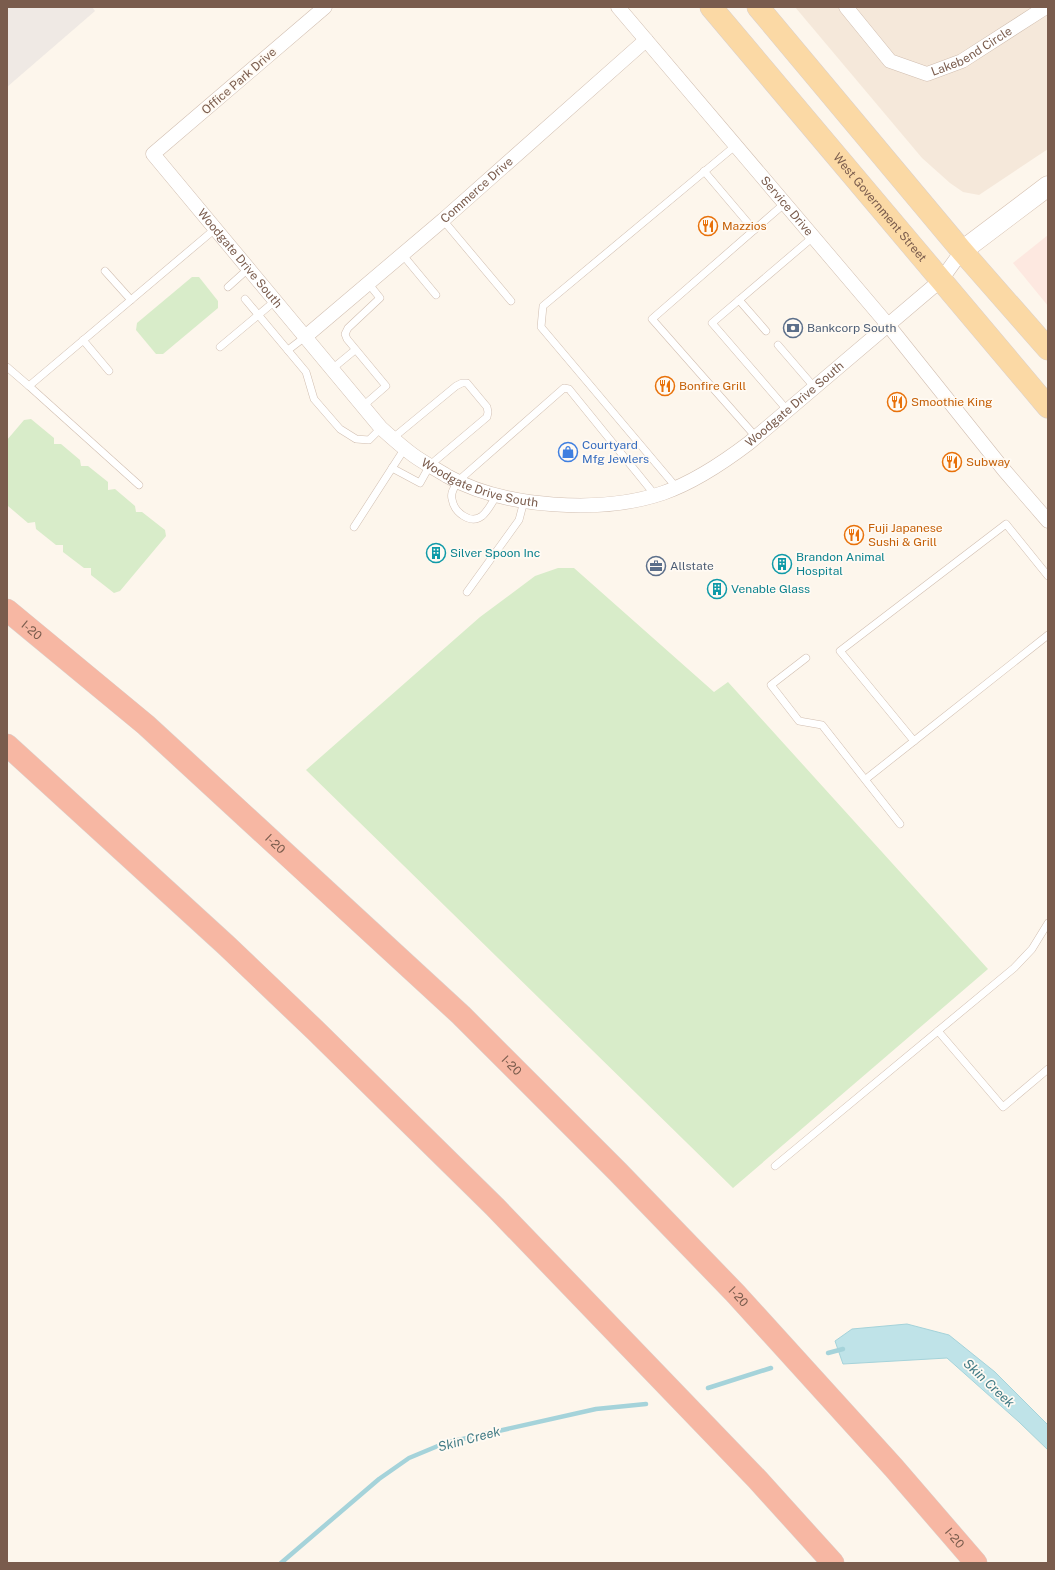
<svg xmlns="http://www.w3.org/2000/svg" width="1055" height="1570" viewBox="0 0 1055 1570" font-family="'Public Sans',sans-serif">
<style>
.residential{fill:#f5e8da}
.commercial{fill:#fde8e0}
.industrial{fill:#efe9e4}
.green{fill:#d8ecc9}
.water{fill:#bfe3e8;stroke:#a5d3da}
.lines{fill:none;stroke-linecap:round;stroke-linejoin:round}
.stream{stroke:#a5d3da;stroke-width:4.5}
.lane-casing{stroke:#d1beb0;stroke-width:8}
.street-casing{stroke:#d1beb0;stroke-width:15}
.secondary-casing{stroke:#d6c0b0;stroke-width:21}
.primary-casing{stroke:#dad1cd;stroke-width:23}
.highway-casing{stroke:#dad1cd;stroke-width:23}
.lane{stroke:#fff;stroke-width:7}
.street{stroke:#fff;stroke-width:14}
.secondary{stroke:#fff;stroke-width:20}
.primary{stroke:#fbd9a5;stroke-width:22}
.highway{stroke:#f7b7a3;stroke-width:22}
.labels{text-anchor:middle;dominant-baseline:central;stroke-width:3.5;stroke-linejoin:round;paint-order:stroke}
.street-label{font-size:12px;fill:#7a5c4d;stroke:#fffaf3}
.food-label{font-size:12px;fill:#c56008;stroke:#fffaf3;text-anchor:start}
.service-label{font-size:12px;fill:#4e5e75;stroke:#fffaf3;text-anchor:start}
.shop-label{font-size:12px;fill:#366cbe;stroke:#fffaf3;text-anchor:start}
.culture-label{font-size:12px;fill:#0d838f;stroke:#fffaf3;text-anchor:start}
.water-label{font-size:13px;font-style:italic;fill:#437c86;stroke:#fffaf3}
</style>
<rect width="100%" height="100%" fill="#fdf6ec"/>
<polygon class="residential" points="795,7 1048,7 1048,149 979,195 963,192 950,183 922,158"/>
<polygon class="commercial" points="1048,235 1048,306 1013,263"/>
<polygon class="industrial" points="7,7 92,7 95,11 7,87"/>
<g class="green">
<polygon points="192,277 199,277 218,301 218,308 163,354 156,354 136,330 137,323"/>
<polygon points="31,419 54,438 54,444 61,444 80,460 81,466 88,466 108,482 108,490 115,489 135,506 136,512 142,512 165,530 166,536 120,591 114,593 91,575 91,568 84,568 63,552 63,545 56,545 36,529 35,522 28,523 8,506 7,500 7,440 24,420"/>
<polygon points="558,568 574,568 714,692 728,682 988,969 733,1188 306,770 480,617 535,576"/>
</g>
<polygon class="water" points="907,1324 949,1335 995,1372 1048,1425 1048,1450 1019,1422 947,1358 843,1364 835,1341 852,1329"/>
<g class="lines">
<g class="stream">
<polyline points="828,1353 843,1349"/>
<polyline points="708,1388 771,1368"/>
<polyline points="281,1563 379,1479 409,1458 445,1443 596,1409 646,1404"/>
</g>
<defs>
<g id="lane">
<polyline points="704,171 754,230"/>
<polyline points="443,220 511,301"/>
<polyline points="402,254 436,295"/>
<polyline points="105,271 131,300"/>
<polyline points="228,287 248,269"/>
<polyline points="245,299 306,372 314,399 340,429 356,439 369,440 381,428"/>
<polyline points="739,300 766,331"/>
<polyline points="83,340 109,371"/>
<polyline points="778,345 815,388"/>
<polyline points="220,347 275,301"/>
<polyline points="288,350 305,337"/>
<polyline points="7,367 29,386"/>
<polyline points="332,369 355,350"/>
<polyline points="363,406 386,386 347,339 345,334 348,328 380,298 368,283"/>
<polyline points="788,411 712,323 813,237"/>
<polyline points="756,437 652,319 784,204"/>
<polyline points="392,468 420,483 430,465 487,417 488,412 487,407 467,383 462,383 456,386 393,438"/>
<polyline points="139,485 29,386 215,229"/>
<polyline points="676,487 541,327 543,306 735,146"/>
<path d="M 497,495 C 492,502 489,510 482,516 C 470,525 454,512 452,499 C 450,492 455,487 458,481 L 564,388 L 569,389 L 655,495"/>
<polyline points="354,527 405,448"/>
<polyline points="1048,576 1006,524 840,651 914,741 1048,635"/>
<polyline points="467,592 519,520 524,501"/>
<polyline points="806,658 771,685 799,721 822,725 900,824"/>
<polyline points="866,779 914,741"/>
<polyline points="938,1031 1003,1107 1048,1069"/>
<polyline points="775,1166 1014,968 1032,949 1048,923"/>
</g>
<g id="street">
<path id="s1" d="M 325,7 L 153,154 L 381,428 C 391,437 402,447 413,455 C 424,463 436,469 447,476 C 504,508 601,514 663,493 C 692,483 724,462 749,443 L 941,280 L 962,251"/>
<path id="s2" d="M 618,7 L 888,325 L 1004,470 L 1048,521"/>
<path id="s3" d="M 846,7 L 890,61 L 927,74 L 962,61 L 1046,7"/>
<path id="s4" d="M 305,337 L 443,220 L 646,40"/>
</g>
<polyline id="secondary" points="962,251 1048,186"/>
<g id="primary">
<path id="s5" d="M 711,7 L 1048,407"/>
<polyline points="758,7 962,251 1048,349"/>
</g>
<g id="highway">
<path id="s6" d="M 7,610 L 146,725 L 461,1015 L 618,1172 L 735,1293 L 894,1468 L 976,1563"/>
<polyline points="7,745 227,946 316,1031 495,1207 757,1479 833,1563"/>
</g>
</defs>
<use href="#lane" class="lane-casing"/>
<use href="#street" class="street-casing"/>
<use href="#secondary" class="secondary-casing"/>
<use href="#primary" class="primary-casing"/>
<use href="#highway" class="highway-casing"/>
<use href="#lane" class="lane"/>
<use href="#street" class="street"/>
<use href="#secondary" class="secondary"/>
<use href="#primary" class="primary"/>
<use href="#highway" class="highway"/>
</g>
<defs>
<symbol id="restaurant-ring" viewBox="-11 -11 22 22"><circle r="9.5" fill="#fffaf3" stroke="#e8710a" stroke-width="1.5"/><path d="M-5-6h1v4h1v-4h1v4h1v-4h1v5L-1.5 .5V6h-2V.5L-5-1ZM5-6V6H3V1.5H1.5Q1.5-4 5-6Z" fill="#e8710a"/></symbol>
<symbol id="bank-ring" viewBox="-11 -11 22 22"><circle r="9.5" fill="#fffaf3" stroke="#5c6f8a" stroke-width="1.5"/><path d="M-6-4H6V4H-6ZM0-2.3a2.3 2.3 0 1 0 0 4.6a2.3 2.3 0 1 0 0-4.6Z" fill="#5c6f8a"/></symbol>
<symbol id="shop-ring" viewBox="-11 -11 22 22"><circle r="9.5" fill="#fffaf3" stroke="#3f7fe0" stroke-width="1.5"/><path d="M-5-2.5h2.3a2.7 3.5 0 0 1 5.4 0H5L5.5 6h-11ZM-1.5-2.5h3a1.5 2.3 0 0 0-3 0Z" fill="#3f7fe0"/></symbol>
<symbol id="building-ring" viewBox="-11 -11 22 22"><circle r="9.5" fill="#fffaf3" stroke="#0f9aa8" stroke-width="1.5"/><path d="M-4-6H4V6H1V3H-1V6H-4ZM-2.5-4.3h1.7v1.8h-1.7ZM.8-4.3h1.7v1.8H.8ZM-2.5-1h1.7V.8h-1.7ZM.8-1h1.7V.8H.8Z" fill="#0f9aa8"/></symbol>
<symbol id="office-ring" viewBox="-11 -11 22 22"><circle r="9.5" fill="#fffaf3" stroke="#5c6f8a" stroke-width="1.5"/><path d="M-6-3h4V-5.5h4V-3h4V5H-6ZM-1-4.5V-3h2v-1.5ZM-6 0V1H6V0Z" fill="#5c6f8a"/></symbol>
</defs>
<g fill-rule="evenodd">
<use href="#restaurant-ring" x="697" y="215" width="22" height="22"/>
<use href="#bank-ring" x="782" y="317" width="22" height="22"/>
<use href="#restaurant-ring" x="654" y="375" width="22" height="22"/>
<use href="#restaurant-ring" x="886" y="391" width="22" height="22"/>
<use href="#shop-ring" x="557" y="441" width="22" height="22"/>
<use href="#restaurant-ring" x="941" y="451" width="22" height="22"/>
<use href="#restaurant-ring" x="843" y="524" width="22" height="22"/>
<use href="#building-ring" x="425" y="542" width="22" height="22"/>
<use href="#building-ring" x="771" y="553" width="22" height="22"/>
<use href="#office-ring" x="645" y="555" width="22" height="22"/>
<use href="#building-ring" x="706" y="578" width="22" height="22"/>
</g>
<g class="labels">
<g class="street-label">
<text stroke="none"><textPath href="#s3" startOffset="159">Lakebend Circle</textPath></text>
<text transform="translate(239 81) rotate(-41)">Office Park Drive</text>
<text stroke="none"><textPath href="#s4" startOffset="226">Commerce Drive</textPath></text>
<text stroke="none"><textPath href="#s2" startOffset="261">Service Drive</textPath></text>
<text stroke="none"><textPath href="#s5" startOffset="262">West Government Street</textPath></text>
<text stroke="none"><textPath href="#s1" startOffset="362">Woodgate Drive South</textPath></text>
<text stroke="none"><textPath href="#s1" startOffset="1046">Woodgate Drive South</textPath></text>
<text stroke="none"><textPath href="#s1" startOffset="698">Woodgate Drive South</textPath></text>
<text stroke="none"><textPath href="#s6" startOffset="32">I-20</textPath></text>
<text stroke="none"><textPath href="#s6" startOffset="356">I-20</textPath></text>
<text stroke="none"><textPath href="#s6" startOffset="680">I-20</textPath></text>
<text stroke="none"><textPath href="#s6" startOffset="1004">I-20</textPath></text>
<text stroke="none"><textPath href="#s6" startOffset="1328">I-20</textPath></text>
</g>
<g class="food-label">
<text x="722" y="226">Mazzios</text>
<text x="679" y="386">Bonfire Grill</text>
<text x="911" y="402">Smoothie King</text>
<text x="966" y="462">Subway</text>
<text x="868" y="528">Fuji Japanese<tspan x="868" dy="14">Sushi &amp; Grill</tspan></text>
</g>
<g class="service-label">
<text x="807" y="328">Bankcorp South</text>
<text x="670" y="566">Allstate</text>
</g>
<g class="shop-label">
<text x="582" y="445">Courtyard<tspan x="582" dy="14">Mfg Jewlers</tspan></text>
</g>
<g class="culture-label">
<text x="450" y="553">Silver Spoon Inc</text>
<text x="796" y="557">Brandon Animal<tspan x="796" dy="14">Hospital</tspan></text>
<text x="731" y="589">Venable Glass</text>
</g>
<g class="water-label">
<text transform="translate(989 1383) rotate(43)">Skin Creek</text>
<text transform="translate(469 1439) rotate(-15)">Skin Creek</text>
</g>
</g>
<rect width="1055" height="1570" fill="none" stroke="#7a5c4d" stroke-width="16"/>
</svg>
